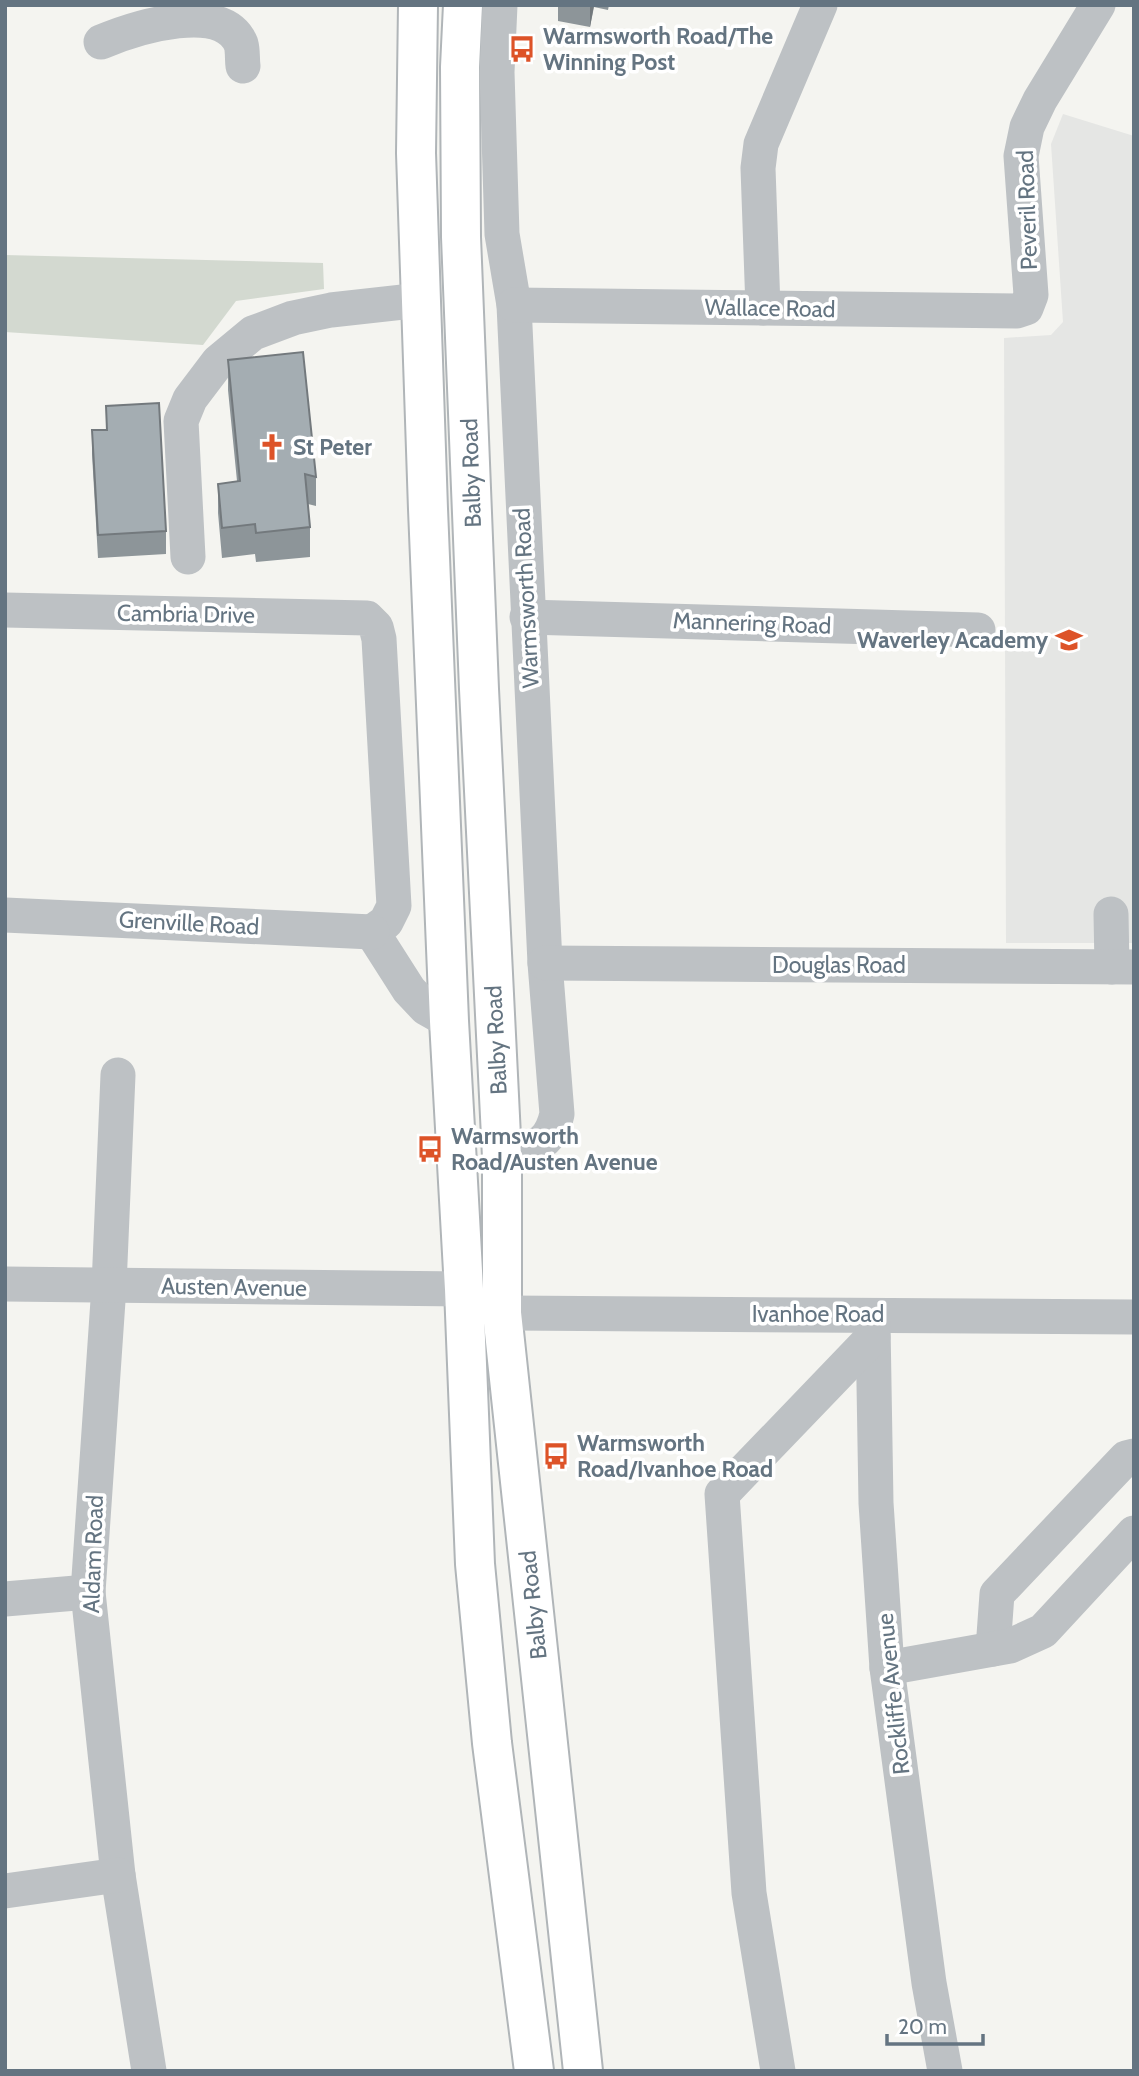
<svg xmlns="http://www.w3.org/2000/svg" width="1139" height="2076" viewBox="0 0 1139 2076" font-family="Cabin,sans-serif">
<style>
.built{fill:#e5e6e4}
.green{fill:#d3d9d0}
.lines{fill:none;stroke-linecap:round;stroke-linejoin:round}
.major-casing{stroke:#b0b5b8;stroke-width:42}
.minor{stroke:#bdc1c4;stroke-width:35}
.major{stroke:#fff;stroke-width:38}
.wall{fill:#8d9599}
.shaded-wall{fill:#73797d}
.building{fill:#a4adb2;stroke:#73797d;stroke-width:2}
.labels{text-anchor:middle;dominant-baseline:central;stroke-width:7;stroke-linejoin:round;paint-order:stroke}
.poi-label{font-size:23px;font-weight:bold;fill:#647481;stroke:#fff;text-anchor:start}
.street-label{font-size:23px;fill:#647481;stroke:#fff}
</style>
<rect width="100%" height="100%" fill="#f4f4f0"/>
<polygon class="built" points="1063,114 1134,136 1134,943 1006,943 1004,338 1051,335 1063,322 1051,144"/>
<polygon class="green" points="5,255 323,263 324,289 236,301 203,345 5,332"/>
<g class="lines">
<defs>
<g id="major">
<polyline points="418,5 416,153 428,509 449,1021 464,1289 475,1564 492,1743 534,2071"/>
<polyline points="463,5 460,67 461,237 479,689 502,1157 502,1313 583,2071"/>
</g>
</defs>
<use href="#major" class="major-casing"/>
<g class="minor">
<path d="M 500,5 L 497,72 L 502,234 L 514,305 L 545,963 L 557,1114 C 549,1149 532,1146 502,1157"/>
<path d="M 101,42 C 137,27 223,0 241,44 C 243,51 242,59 243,66"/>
<polyline points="514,305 1017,311 1026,308 1031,295 1021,156 1027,127 1040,100 1098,5"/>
<polyline points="763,308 758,168 761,144 820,5"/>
<polyline points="188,557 181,421 190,399 218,362 253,333 293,318 331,310 421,300"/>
<polyline points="5,610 367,618 376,627 379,639 394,906 386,922 372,932 409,990 426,1008 449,1021"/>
<polyline points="527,617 978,630"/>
<polyline points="1111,914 1112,967"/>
<polyline points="5,915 372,932"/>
<polyline points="545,963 1134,967"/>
<polyline points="118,1075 109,1286 88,1592 118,1875 149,2071"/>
<polyline points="5,1284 464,1289"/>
<polyline points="502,1313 1134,1317"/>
<polyline points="873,1325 876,1503 887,1668 929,1983 945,2071"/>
<polyline points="5,1599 88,1592"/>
<polyline points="993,1649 997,1594 1126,1458 1134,1456"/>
<polyline points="887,1668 1010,1646 1043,1631 1134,1533"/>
<polyline points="5,1891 118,1875"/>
<polyline points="778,2071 749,1893 722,1494 873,1337"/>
</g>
<use href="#major" class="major"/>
</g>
<g class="wall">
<polygon points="558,5 609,5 608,10 594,7 590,27 558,21"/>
<polygon points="228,360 316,477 316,506 308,504 310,527 310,557 256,562 255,554 222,558 218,513 218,484 237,481 228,390"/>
<polygon points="106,406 166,531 166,554 98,558 92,454 92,430 106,430"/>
</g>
<polygon class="shaded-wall" points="590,5 594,5 590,27"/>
<g class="building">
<polygon points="303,352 316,477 305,474 310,527 256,533 255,524 222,528 218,484 240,481 228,360"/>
<polygon points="159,403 166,531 98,535 92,430 107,430 106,406"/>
</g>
<defs>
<symbol id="bus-bare" viewBox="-9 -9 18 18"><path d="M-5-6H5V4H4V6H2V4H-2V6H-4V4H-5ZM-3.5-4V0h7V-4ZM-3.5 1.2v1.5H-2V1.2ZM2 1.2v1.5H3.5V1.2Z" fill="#dd5328" stroke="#fff" stroke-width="2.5" paint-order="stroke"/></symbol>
<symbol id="church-bare" viewBox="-9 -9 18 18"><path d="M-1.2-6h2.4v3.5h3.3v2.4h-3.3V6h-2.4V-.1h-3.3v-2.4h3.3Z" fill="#dd5328" stroke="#fff" stroke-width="2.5" paint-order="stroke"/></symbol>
<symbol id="school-bare" viewBox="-9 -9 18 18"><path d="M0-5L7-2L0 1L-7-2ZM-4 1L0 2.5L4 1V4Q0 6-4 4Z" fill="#dd5328" stroke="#fff" stroke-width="2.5" paint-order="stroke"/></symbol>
</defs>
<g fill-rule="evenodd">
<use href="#bus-bare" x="503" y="30" width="38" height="38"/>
<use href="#church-bare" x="253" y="428" width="38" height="38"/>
<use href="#school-bare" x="1050" y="621" width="38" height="38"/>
<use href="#bus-bare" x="411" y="1130" width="38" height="38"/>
<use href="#bus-bare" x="537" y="1437" width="38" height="38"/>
</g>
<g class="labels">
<g class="poi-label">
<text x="543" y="36">Warmsworth Road/The<tspan x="543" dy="26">Winning Post</tspan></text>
<text x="293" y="447">St Peter</text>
<text x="1048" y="640" text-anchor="end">Waverley Academy</text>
<text x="451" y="1136">Warmsworth<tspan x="451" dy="26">Road/Austen Avenue</tspan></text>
<text x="577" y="1443">Warmsworth<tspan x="577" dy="26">Road/Ivanhoe Road</tspan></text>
</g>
<g class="street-label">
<text transform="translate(1027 210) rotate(-92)">Peveril Road</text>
<text transform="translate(770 308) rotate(1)">Wallace Road</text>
<text transform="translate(471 473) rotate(-92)">Balby Road</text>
<text transform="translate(526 598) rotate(-93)">Warmsworth Road</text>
<text transform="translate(186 614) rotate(1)">Cambria Drive</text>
<text transform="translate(752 623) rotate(2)">Mannering Road</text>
<text transform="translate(189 923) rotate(3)">Grenville Road</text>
<text x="839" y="965">Douglas Road</text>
<text transform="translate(496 1040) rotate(-93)">Balby Road</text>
<text transform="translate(234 1287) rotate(1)">Austen Avenue</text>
<text x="818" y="1314">Ivanhoe Road</text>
<text transform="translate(93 1554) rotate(-88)">Aldam Road</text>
<text transform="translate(533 1605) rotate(-96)">Balby Road</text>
<text transform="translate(893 1694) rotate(-96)">Rockliffe Avenue</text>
</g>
</g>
<rect width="1139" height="2076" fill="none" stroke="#647481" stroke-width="14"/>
<path d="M887 2034v10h96v-10" fill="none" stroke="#647481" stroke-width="3.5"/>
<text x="898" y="2034" font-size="21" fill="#647481" stroke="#ffffff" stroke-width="5" paint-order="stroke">20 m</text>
</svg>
